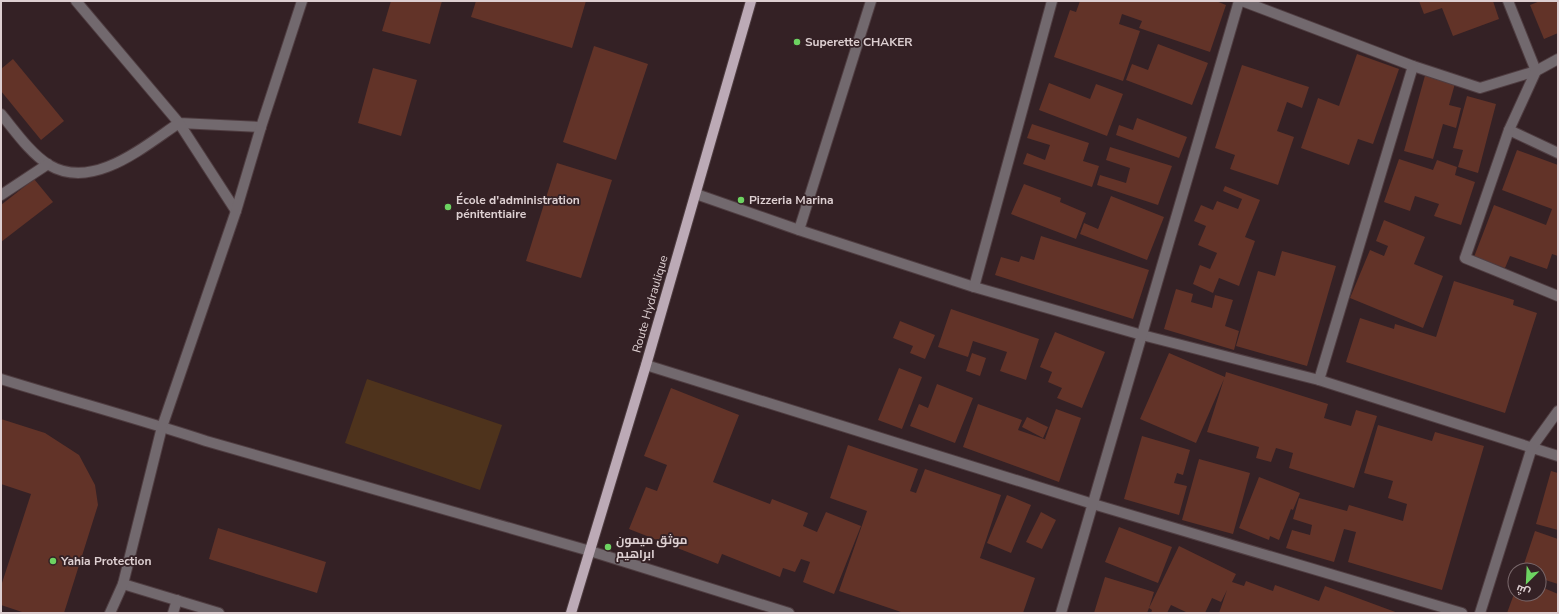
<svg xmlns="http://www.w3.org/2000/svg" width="1559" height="614" viewBox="0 0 1559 614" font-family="'Nunito Sans',Cairo,sans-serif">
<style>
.green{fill:#4e331c}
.building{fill:#623328}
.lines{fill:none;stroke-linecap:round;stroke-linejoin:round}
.minor-casing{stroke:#4f3d41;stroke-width:12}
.major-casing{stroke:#4f3d41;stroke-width:12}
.minor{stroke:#72696e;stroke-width:10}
.major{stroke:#bcaab6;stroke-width:10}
.poi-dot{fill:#6dd361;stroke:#342125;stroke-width:1.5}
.labels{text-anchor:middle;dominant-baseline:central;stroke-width:3.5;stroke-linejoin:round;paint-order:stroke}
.poi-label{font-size:12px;font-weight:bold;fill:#ddcfd1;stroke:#342125;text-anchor:start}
.street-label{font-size:12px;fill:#ddcfd1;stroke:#342125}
</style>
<rect width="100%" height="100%" fill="#342125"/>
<polygon class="green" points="367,379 502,425 480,490 345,443"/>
<g class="building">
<polygon points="391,1 442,1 430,44 382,31"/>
<polygon points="476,1 586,1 572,48 471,17"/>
<polygon points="1080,1 1216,1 1226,5 1210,52 1139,28 1142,21 1122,14 1119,24 1140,31 1123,81 1054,57 1070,10 1076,12"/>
<polygon points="1419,1 1493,1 1499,19 1453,36 1442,8 1424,14"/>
<polygon points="1540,1 1558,1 1558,33 1544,39 1530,5"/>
<polygon points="1158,44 1208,63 1192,105 1126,80 1132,64 1148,70"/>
<polygon points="594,46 648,64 616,160 563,142"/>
<polygon points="1357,54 1399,69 1373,144 1358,139 1349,165 1301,148 1318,98 1339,106"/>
<polygon points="13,59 64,121 41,140 1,91 1,69"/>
<polygon points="1242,65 1309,87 1302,108 1287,102 1277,131 1294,137 1278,185 1230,169 1235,155 1215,148"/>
<polygon points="373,68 417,80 401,136 358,123"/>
<polygon points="1426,72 1456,80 1449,105 1461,108 1456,128 1443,124 1433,159 1404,151"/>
<polygon points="1049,83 1090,99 1096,84 1123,94 1107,136 1039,110"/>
<polygon points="1467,96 1496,104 1478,173 1458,167 1463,150 1453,148"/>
<polygon points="1137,118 1187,137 1179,158 1116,135 1119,125 1133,130"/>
<polygon points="1032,124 1089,143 1083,161 1099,166 1092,187 1023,164 1027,153 1045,160 1050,145 1027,138"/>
<polygon points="1110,147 1172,166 1158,205 1097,185 1100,175 1126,183 1130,168 1106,160"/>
<polygon points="1517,150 1558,165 1558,256 1552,254 1547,269 1510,256 1505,268 1474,257 1494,205 1546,225 1552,209 1502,190"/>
<polygon points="1399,159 1433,170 1437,160 1457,167 1455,175 1475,182 1461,225 1434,216 1439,204 1415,196 1410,211 1384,202"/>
<polygon points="557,163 612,180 581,278 526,261"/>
<polygon points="34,179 53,202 1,242 1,205"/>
<polygon points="1024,184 1061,198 1060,202 1086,213 1076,239 1011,214"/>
<polygon points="1225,186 1260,200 1245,237 1255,241 1239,286 1219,278 1213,293 1193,284 1200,265 1210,269 1217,253 1198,245 1206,226 1194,221 1201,205 1213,210 1217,201 1238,209 1242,199 1223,191"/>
<polygon points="1111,196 1164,217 1147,260 1080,234 1084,223 1098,229"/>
<polygon points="1384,220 1425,237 1414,264 1443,276 1423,328 1350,298 1370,250 1384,256 1388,246 1376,241"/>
<polygon points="1041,236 1149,270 1133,319 995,275 1001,257 1019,262 1021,256 1034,260"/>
<polygon points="1282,251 1336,266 1307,366 1236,346 1258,271 1275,276"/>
<polygon points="1454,281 1514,300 1513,305 1537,313 1505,413 1346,362 1360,318 1394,329 1395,324 1436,337"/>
<polygon points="1176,289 1193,294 1191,302 1212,308 1215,295 1233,300 1225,326 1239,331 1234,350 1164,329"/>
<polygon points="951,309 1039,339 1026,380 1000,371 1007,352 973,341 968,357 938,347"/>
<polygon points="900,321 935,335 925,359 910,353 913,346 893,338"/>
<polygon points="1055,332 1105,352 1082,408 1057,398 1062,388 1048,382 1052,372 1040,367"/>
<polygon points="972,353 986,358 980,376 966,371"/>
<polygon points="1169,353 1225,377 1226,372 1328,404 1324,418 1351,426 1356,410 1377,416 1354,488 1289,468 1293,453 1276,448 1271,462 1256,458 1259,447 1207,432 1224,379 1196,443 1140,419"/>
<polygon points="899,368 922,377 902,429 878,420"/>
<polygon points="937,384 973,398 955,443 910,426 919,404 928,408"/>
<polygon points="671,388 739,415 713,482 770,504 772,499 808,513 803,526 817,532 826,512 861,526 834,594 803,582 810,562 801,559 795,572 783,568 780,577 722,554 718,564 629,529 646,487 657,491 667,465 644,456"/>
<polygon points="978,404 1022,420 1018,430 1047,440 1045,439 1056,409 1081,418 1059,482 963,447"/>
<polygon points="1027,417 1048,427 1043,438 1022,427"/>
<polygon points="1,419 45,433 79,455 95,485 98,505 64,613 25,613 1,605 1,586 31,494 1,484"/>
<polygon points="1378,425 1432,441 1435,432 1484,446 1442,590 1348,562 1356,532 1344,529 1334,562 1286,548 1292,530 1310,535 1312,525 1293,519 1299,498 1347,511 1349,505 1403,521 1407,504 1388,498 1393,481 1364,473"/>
<polygon points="1142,436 1190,450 1183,475 1177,473 1174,483 1187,486 1179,515 1124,499"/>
<polygon points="848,445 918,469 910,491 916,493 925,469 1001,495 980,558 1035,578 1023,613 904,613 839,591 867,511 830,498"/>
<polygon points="1199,459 1250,473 1233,534 1182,520"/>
<polygon points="1551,471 1558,473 1558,530 1536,524"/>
<polygon points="1259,477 1300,493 1293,510 1291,509 1279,540 1270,536 1269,540 1239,528"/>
<polygon points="1007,495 1031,505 1011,553 987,543"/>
<polygon points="1041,512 1056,520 1042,549 1026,542"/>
<polygon points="1119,527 1172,547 1158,583 1105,562"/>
<polygon points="218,528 326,562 317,593 209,559"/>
<polygon points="1535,531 1558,539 1558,584 1539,578 1539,570 1522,570"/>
<polygon points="1179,546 1236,574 1232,582 1244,586 1246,581 1273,591 1275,585 1319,601 1325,586 1398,613 1219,613 1227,590 1221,602 1212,598 1205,613 1188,613 1171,605 1167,613 1151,613 1152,610 1149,608 1147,613 1094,613 1105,577 1154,592 1149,608"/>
<polygon points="1539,586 1558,594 1558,613 1507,613 1514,594 1539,594"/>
</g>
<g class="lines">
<defs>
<g id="minor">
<polyline points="76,1 179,123 261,127"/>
<polyline points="1242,1 1413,66 1480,88 1536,71 1558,59"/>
<polyline points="1508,1 1536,71 1509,130 1558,153"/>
<path d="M 1,114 C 15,131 30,153 49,165 C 93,191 143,147 179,123 L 236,211"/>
<polyline points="1509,130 1465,258 1558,296"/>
<polyline points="696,194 799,230 974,287 1142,335 1319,380 1558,456"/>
<polyline points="1,195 48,164"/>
<polyline points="799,230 871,1"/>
<polyline points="974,287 1052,1"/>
<polyline points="646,365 1093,504 1462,613"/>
<path d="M 1,379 C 69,400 139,419 206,441 L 590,551 L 789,613"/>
<polyline points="1319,380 1413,66"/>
<polyline points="123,584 219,613"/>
<polyline points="110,613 123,584 162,427 236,211 261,127 302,1"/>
<polyline points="173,613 177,600"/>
<polyline points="1061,613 1239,1"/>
<polyline points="1480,613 1532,447 1558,411"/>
</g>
<polyline id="major" points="571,613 646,365 751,1"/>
</defs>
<use href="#minor" class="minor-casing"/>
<use href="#major" class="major-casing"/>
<use href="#minor" class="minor"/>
<use href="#major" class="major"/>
</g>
<g class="poi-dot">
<circle cx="797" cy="42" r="4"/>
<circle cx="741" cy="200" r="4"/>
<circle cx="448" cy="207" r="4"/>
<circle cx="608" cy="547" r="4"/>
<circle cx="53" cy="561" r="4"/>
</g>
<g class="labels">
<g class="poi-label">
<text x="805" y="42">Superette CHAKER</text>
<text x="456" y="200">École d'administration<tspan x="456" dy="14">pénitentiaire</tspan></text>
<text x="749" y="200">Pizzeria Marina</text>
<text x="616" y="540">موثق ميمون<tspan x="616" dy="14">ابراهيم</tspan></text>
<text x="61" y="561">Yahia Protection</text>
</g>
<g class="street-label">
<text transform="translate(650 304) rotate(-74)">Route Hydraulique</text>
</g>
</g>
<rect width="1559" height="614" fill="none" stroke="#ddcfd1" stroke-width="4"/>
<g transform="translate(1527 582) rotate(204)"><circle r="19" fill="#342125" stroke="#78676a"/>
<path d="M0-3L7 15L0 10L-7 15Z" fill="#6dd361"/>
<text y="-6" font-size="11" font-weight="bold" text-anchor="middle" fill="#ddcfd1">ش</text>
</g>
</svg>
